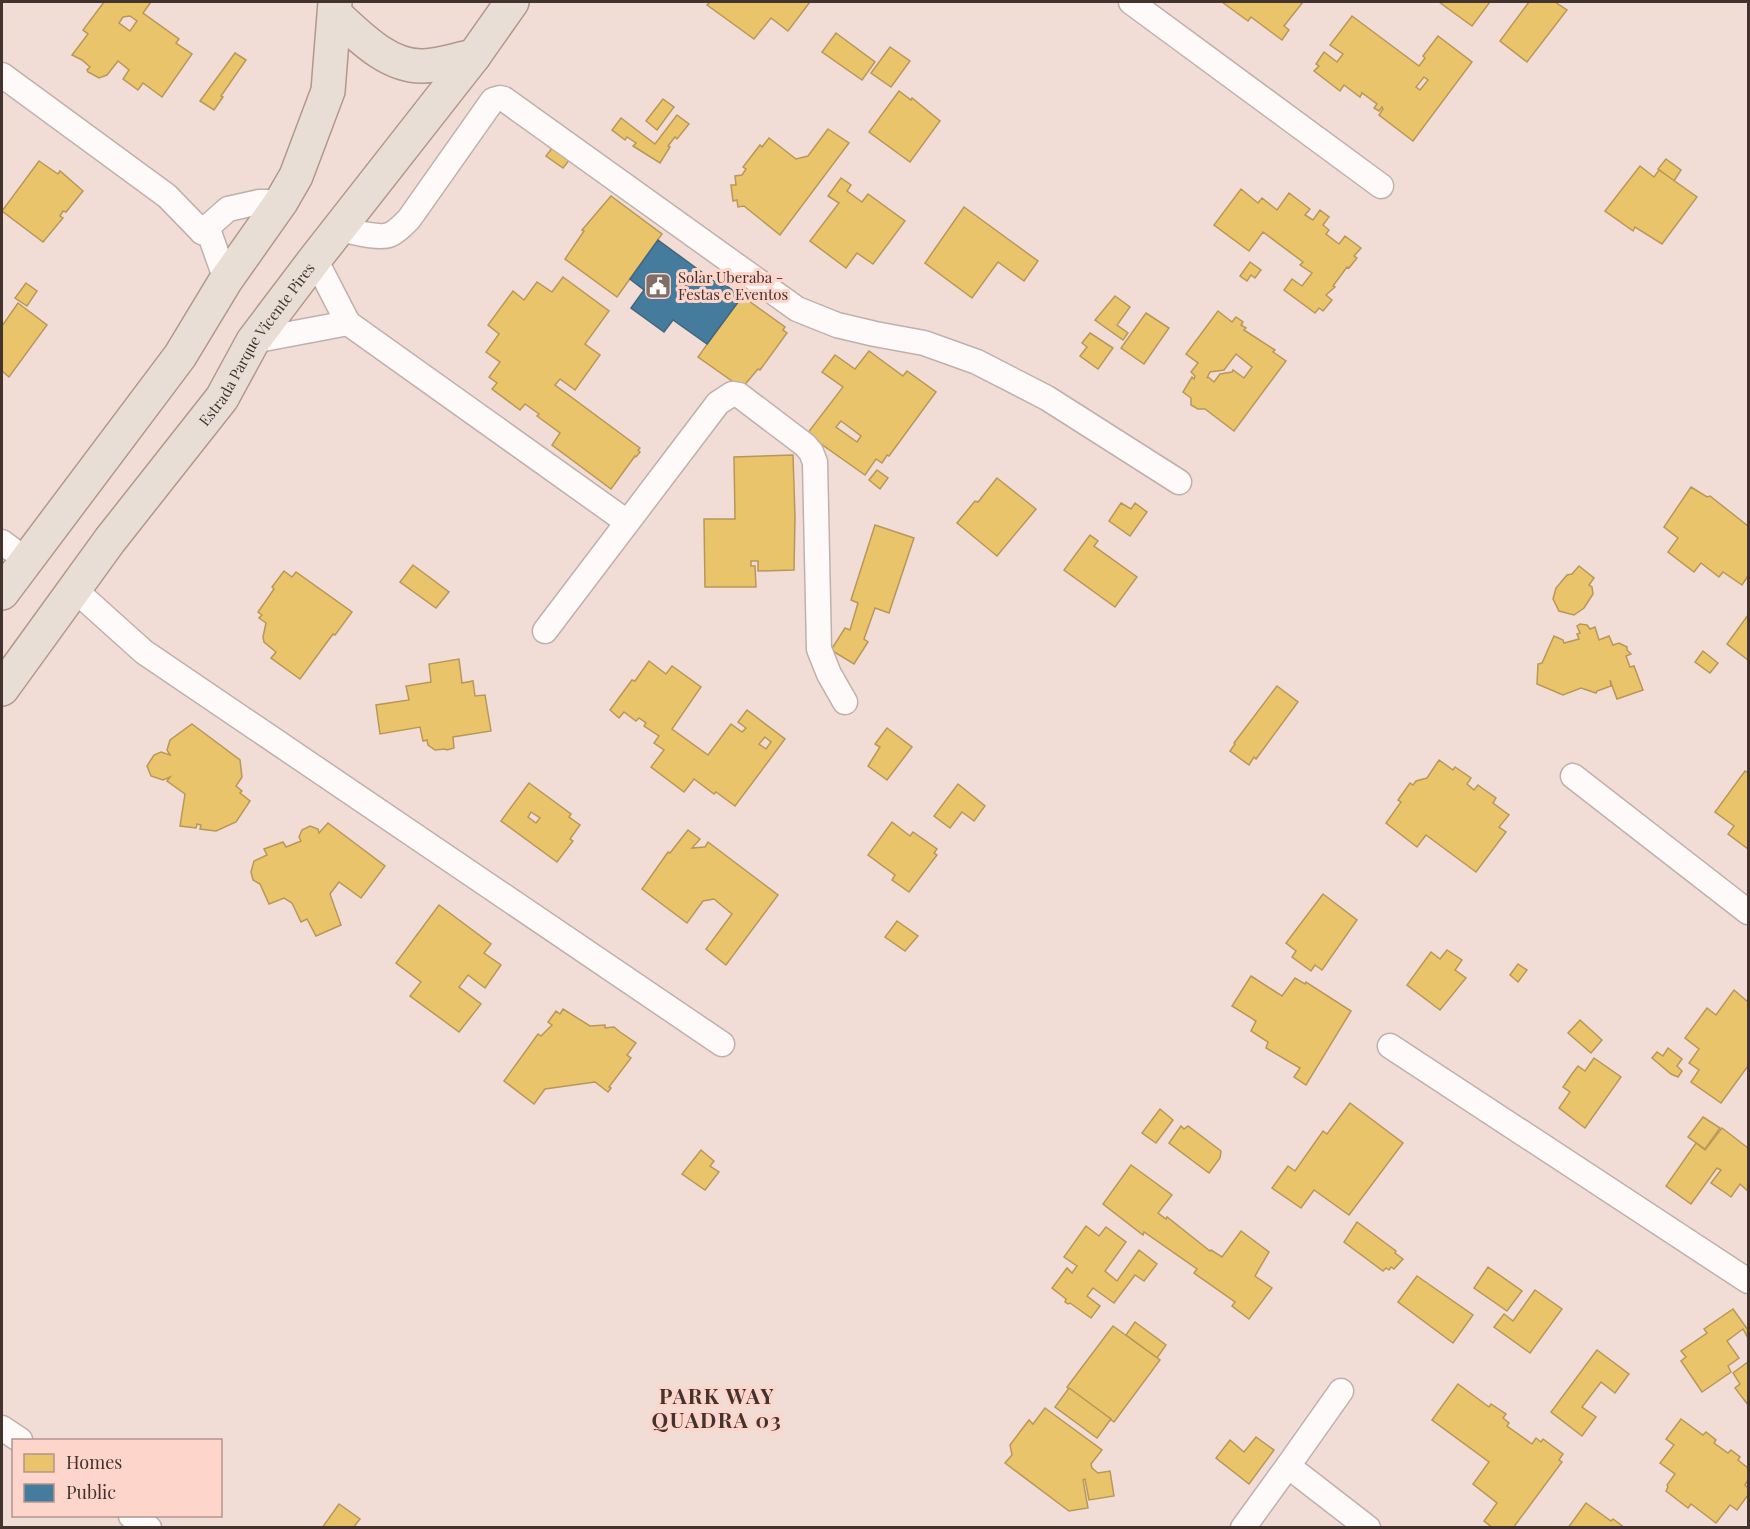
<svg xmlns="http://www.w3.org/2000/svg" width="1750" height="1529" viewBox="0 0 1750 1529" font-family="'Playfair Display',serif">
<style>
.homes{fill:#e9c46a;stroke:#b79858;stroke-width:1.5;fill-rule:evenodd}
.public{fill:#457b9d;stroke:#44657c;stroke-width:1.5}
.lines{fill:none;stroke-linecap:round;stroke-linejoin:round}
.minor-casing{stroke:#c0b0ac;stroke-width:27}
.primary-casing{stroke:#b19889;stroke-width:36}
.minor{stroke:#fdfaf9;stroke-width:24}
.primary{stroke:#e9ded6;stroke-width:33}
.labels{text-anchor:middle;dominant-baseline:central;stroke-width:6;stroke-linejoin:round;paint-order:stroke}
.poi-label{font-size:15px;fill:#42332f;stroke:#fdd5cb;text-anchor:start}
.street-label{font-size:15px;fill:#42332f;stroke:#fdd5cb}
.district-label{font-size:21px;font-weight:bold;letter-spacing:1.5px;fill:#42332f;stroke:#fdd5cb}
</style>
<rect width="100%" height="100%" fill="#f2dcd6"/>
<g class="homes">
<path d="M 104,2 L 151,2 L 143,13 L 179,39 L 176,43 L 192,54 L 162,97 L 143,83 L 138,90 L 123,79 L 129,70 L 118,61 L 107,75 L 99,78 L 88,72 L 87,70 L 90,67 L 82,60 L 72,55 L 88,34 L 83,30 ZM 130,16 L 137,21 L 130,31 L 119,23 L 123,17 Z"/>
<polygon points="710,2 810,2 788,31 771,18 754,39 707,5"/>
<polygon points="1222,2 1303,2 1284,26 1289,30 1282,40 1251,17 1248,21"/>
<polygon points="1439,2 1490,2 1472,26"/>
<polygon points="1529,2 1555,2 1567,10 1527,62 1500,41"/>
<path d="M 1352,16 L 1419,66 L 1425,58 L 1423,56 L 1438,36 L 1472,62 L 1413,141 L 1379,115 L 1383,109 L 1382,107 L 1379,111 L 1374,108 L 1377,104 L 1362,93 L 1360,97 L 1344,85 L 1340,91 L 1314,71 L 1319,66 L 1316,64 L 1324,52 L 1337,62 L 1343,54 L 1330,45 ZM 1424,77 L 1428,80 L 1420,90 L 1416,87 Z"/>
<polygon points="836,33 875,62 862,80 822,52"/>
<polygon points="890,47 910,61 891,87 871,73"/>
<polygon points="235,53 246,60 221,96 223,97 214,110 200,101"/>
<polygon points="899,91 911,100 912,98 940,121 910,162 869,132"/>
<polygon points="663,99 674,107 657,130 646,121"/>
<polygon points="677,115 689,124 677,139 675,137 668,146 670,147 660,163 633,146 636,143 627,137 625,140 612,130 621,118 655,144"/>
<polygon points="828,129 849,143 780,235 744,206 738,207 737,200 733,201 731,185 736,185 735,176 742,175 746,169 743,167 760,145 762,147 769,138 796,159 808,156"/>
<polygon points="565,131 582,144 563,168 546,156"/>
<polygon points="1666,159 1681,170 1674,181 1658,169"/>
<polygon points="39,161 58,174 60,171 83,191 66,212 63,211 60,216 63,218 43,242 2,211"/>
<polygon points="1640,166 1654,177 1659,170 1697,197 1662,244 1635,227 1633,231 1605,211"/>
<polygon points="841,178 851,185 847,191 862,202 868,194 905,221 873,264 857,253 846,268 810,241 839,203 828,196"/>
<polygon points="1241,189 1258,203 1262,198 1277,210 1289,193 1310,209 1305,215 1313,220 1320,210 1329,217 1323,225 1329,230 1326,234 1339,244 1345,236 1361,248 1354,256 1357,258 1349,268 1347,267 1333,286 1335,287 1326,295 1332,300 1323,311 1319,308 1315,313 1284,290 1292,279 1302,286 1312,273 1300,265 1303,262 1263,232 1249,251 1214,225"/>
<polygon points="611,196 662,234 617,297 565,259 584,231 582,230"/>
<polygon points="964,207 1038,261 1024,281 998,262 972,298 925,263"/>
<polygon points="1250,262 1261,270 1255,278 1251,275 1247,281 1240,276"/>
<polygon points="563,277 609,311 585,344 600,355 575,390 560,379 555,385 640,448 638,450 640,452 636,457 635,456 611,489 552,445 560,433 537,416 539,414 525,404 520,410 492,389 497,383 489,377 500,362 486,352 499,334 488,325 513,291 524,300 537,282 552,292"/>
<polygon points="26,283 37,291 27,306 15,298"/>
<polygon points="742,296 785,327 783,330 787,333 760,370 758,369 742,388 698,357"/>
<polygon points="1115,296 1130,307 1117,325 1128,333 1123,340 1095,320"/>
<polygon points="18,303 47,325 9,377 2,371 2,326"/>
<path d="M 1218,311 L 1232,322 L 1236,317 L 1243,322 L 1241,325 L 1246,328 L 1244,330 L 1275,350 L 1273,352 L 1286,361 L 1234,431 L 1205,409 L 1198,409 L 1191,405 L 1191,398 L 1183,392 L 1192,377 L 1194,379 L 1195,376 L 1191,372 L 1198,363 L 1186,354 ZM 1236,354 L 1252,367 L 1244,378 L 1233,370 L 1232,372 L 1220,374 L 1214,382 L 1208,377 L 1207,378 L 1210,372 L 1224,370 Z"/>
<polygon points="1146,313 1169,328 1144,364 1121,348"/>
<polygon points="1090,333 1113,348 1098,369 1080,356 1087,347 1082,343"/>
<path d="M 869,351 L 903,376 L 907,371 L 936,392 L 889,456 L 887,455 L 882,463 L 876,459 L 865,475 L 807,434 L 843,387 L 822,372 L 835,355 L 855,369 ZM 841,421 L 861,436 L 857,442 L 836,427 Z"/>
<polygon points="793,455 795,517 794,570 758,571 758,561 751,561 751,566 755,566 756,587 705,587 704,519 735,519 734,457"/>
<polygon points="877,470 888,478 880,489 869,480"/>
<polygon points="997,478 1036,509 997,556 957,523 975,501 978,502"/>
<polygon points="1691,487 1707,497 1710,496 1748,526 1748,576 1742,585 1723,572 1719,577 1701,563 1694,572 1668,552 1678,538 1664,527"/>
<polygon points="1121,503 1131,509 1135,503 1147,512 1130,536 1109,521"/>
<polygon points="875,525 914,538 889,613 875,608 864,639 868,642 854,664 831,650 845,628 850,630 858,603 851,600"/>
<polygon points="1090,535 1098,541 1094,546 1137,577 1115,607 1064,570"/>
<polygon points="413,565 449,592 436,608 400,582"/>
<polygon points="1579,566 1594,578 1589,585 1592,587 1593,594 1584,608 1574,615 1559,611 1553,599 1556,588 1567,575 1572,574"/>
<polygon points="284,571 292,577 296,572 352,612 335,635 333,634 300,679 271,658 276,652 264,642 263,637 266,623 259,618 262,615 258,612 274,589 272,587"/>
<polygon points="1748,615 1748,660 1727,644"/>
<polygon points="1580,624 1587,625 1590,629 1595,627 1599,640 1609,636 1613,645 1619,643 1627,647 1627,650 1631,654 1626,656 1630,667 1634,666 1643,690 1617,699 1610,680 1611,686 1597,691 1596,693 1581,688 1563,695 1537,684 1538,664 1542,663 1554,636 1563,640 1564,643 1579,639 1577,634 1580,633 1577,626"/>
<polygon points="1703,651 1718,663 1710,673 1695,662"/>
<polygon points="459,659 462,683 473,681 475,696 485,695 491,731 453,737 454,748 447,750 445,749 435,750 428,745 427,740 423,741 420,727 380,734 376,705 409,700 406,686 431,682 429,664"/>
<path d="M 649,661 L 666,674 L 672,666 L 701,687 L 672,729 L 708,755 L 731,724 L 742,732 L 746,728 L 738,722 L 747,710 L 785,739 L 735,806 L 716,792 L 714,794 L 694,779 L 684,792 L 651,767 L 664,750 L 654,743 L 659,736 L 644,726 L 646,723 L 639,718 L 636,721 L 624,712 L 619,718 L 610,710 L 632,680 L 635,681 ZM 765,737 L 771,742 L 766,749 L 759,744 Z"/>
<polygon points="1277,686 1298,702 1256,759 1254,757 1249,765 1230,751 1235,744 1234,743"/>
<polygon points="192,724 240,760 242,777 236,786 242,791 240,793 250,801 236,822 216,831 200,829 201,825 197,824 196,828 180,826 185,794 167,781 170,777 163,780 151,776 147,766 154,755 161,752 170,755 167,750 170,740"/>
<polygon points="887,728 912,747 887,780 868,766 880,747 875,744"/>
<polygon points="1439,760 1453,770 1455,767 1471,778 1467,784 1474,790 1478,785 1482,788 1496,798 1493,803 1509,815 1499,827 1506,832 1476,872 1426,835 1417,847 1386,823 1401,802 1398,800 1410,783 1413,785 1416,781 1427,778"/>
<polygon points="1745,771 1748,773 1748,849 1728,834 1734,826 1715,812"/>
<path d="M 529,783 L 571,814 L 569,817 L 580,825 L 570,839 L 573,841 L 557,862 L 501,821 ZM 531,812 L 540,818 L 536,823 L 528,817 Z"/>
<polygon points="958,784 985,806 974,821 962,812 950,828 934,816"/>
<polygon points="892,822 910,836 913,832 937,849 934,853 937,855 909,892 892,880 895,875 868,855"/>
<polygon points="328,823 385,866 361,898 339,882 330,894 341,925 316,936 307,919 301,922 292,903 284,898 269,904 260,884 253,880 251,872 254,861 267,855 264,849 283,842 286,847 301,841 299,837 302,830 310,826 318,829 319,833"/>
<polygon points="688,830 700,839 692,848 705,847 708,842 778,895 726,965 706,949 732,914 714,899 703,901 687,923 642,889 668,852 670,853"/>
<polygon points="1323,894 1357,920 1322,970 1315,965 1311,971 1292,957 1296,951 1286,943"/>
<polygon points="439,905 491,944 484,953 501,965 485,988 468,975 459,987 481,1004 459,1032 410,996 421,982 396,963"/>
<polygon points="897,921 918,936 905,951 885,937"/>
<polygon points="1447,950 1462,960 1455,970 1466,978 1440,1010 1407,985 1431,952 1440,959"/>
<polygon points="1518,964 1527,970 1518,982 1510,975"/>
<polygon points="1251,976 1282,996 1295,978 1305,984 1306,982 1351,1011 1306,1085 1294,1077 1300,1068 1266,1048 1268,1042 1251,1031 1256,1021 1232,1006"/>
<polygon points="1734,990 1748,1002 1748,1066 1721,1103 1691,1082 1699,1070 1689,1063 1699,1049 1685,1038 1707,1008 1716,1015"/>
<polygon points="563,1009 590,1026 605,1025 605,1028 614,1027 620,1032 636,1043 627,1055 631,1058 609,1087 611,1088 608,1092 595,1082 545,1089 534,1104 504,1081 538,1034 541,1036 552,1025 548,1022 556,1011 560,1014"/>
<polygon points="1580,1020 1602,1040 1591,1053 1568,1033"/>
<polygon points="1668,1048 1682,1059 1677,1066 1682,1071 1678,1077 1671,1074 1652,1058 1657,1052 1663,1056"/>
<polygon points="1594,1058 1621,1077 1585,1128 1559,1108 1570,1092 1563,1087 1572,1074 1578,1066 1585,1071"/>
<polygon points="1350,1103 1403,1143 1349,1215 1314,1190 1301,1208 1272,1188 1288,1166 1295,1171 1323,1131 1327,1134"/>
<polygon points="1160,1109 1173,1120 1156,1143 1142,1133"/>
<polygon points="1703,1117 1720,1128 1705,1149 1688,1137"/>
<polygon points="1181,1126 1184,1129 1188,1126 1221,1151 1220,1158 1209,1173 1169,1143"/>
<polygon points="1722,1128 1748,1148 1748,1191 1740,1184 1731,1197 1727,1194 1711,1183 1721,1170 1717,1168 1691,1204 1666,1186 1696,1143 1705,1150"/>
<polygon points="701,1150 714,1161 710,1166 719,1172 705,1190 682,1174"/>
<polygon points="1131,1165 1172,1195 1158,1213 1166,1219 1167,1217 1210,1251 1211,1250 1222,1257 1241,1231 1269,1252 1255,1276 1272,1288 1249,1319 1232,1306 1235,1302 1194,1273 1197,1269 1144,1232 1143,1235 1103,1204"/>
<polygon points="1357,1222 1396,1251 1395,1253 1403,1259 1394,1269 1391,1267 1389,1270 1386,1268 1383,1271 1344,1242"/>
<polygon points="1086,1226 1099,1236 1106,1227 1126,1242 1105,1271 1117,1281 1139,1250 1157,1264 1144,1281 1135,1275 1114,1303 1093,1288 1087,1296 1100,1306 1091,1318 1070,1303 1068,1304 1065,1302 1066,1299 1052,1288 1067,1268 1072,1273 1077,1266 1064,1257"/>
<polygon points="1488,1267 1522,1291 1507,1311 1474,1288"/>
<polygon points="1417,1276 1473,1315 1453,1343 1398,1302"/>
<polygon points="1535,1290 1562,1309 1530,1353 1494,1327 1504,1314 1513,1321"/>
<polygon points="1733,1309 1748,1330 1748,1338 1743,1329 1727,1341 1739,1358 1728,1366 1731,1372 1702,1392 1681,1361 1686,1357 1681,1351 1707,1333 1704,1329"/>
<polygon points="1135,1322 1166,1345 1157,1358 1126,1335"/>
<polygon points="1113,1326 1160,1360 1114,1422 1067,1387"/>
<polygon points="1597,1350 1629,1374 1615,1393 1601,1382 1582,1407 1596,1417 1582,1436 1551,1412"/>
<polygon points="1748,1362 1748,1405 1735,1388 1740,1384 1733,1373"/>
<polygon points="1458,1384 1489,1407 1491,1404 1506,1414 1503,1418 1509,1423 1507,1426 1532,1444 1536,1438 1541,1442 1543,1439 1563,1454 1559,1460 1562,1462 1513,1528 1493,1528 1484,1521 1497,1503 1473,1484 1489,1462 1432,1420"/>
<polygon points="1069,1388 1111,1419 1097,1438 1055,1407"/>
<polygon points="1045,1408 1102,1450 1091,1464 1092,1468 1098,1473 1110,1471 1114,1496 1089,1500 1085,1479 1083,1480 1088,1508 1069,1511 1005,1463 1012,1455 1010,1445 1029,1420 1033,1424"/>
<polygon points="1681,1419 1703,1435 1706,1432 1716,1440 1714,1443 1728,1453 1731,1450 1740,1457 1738,1460 1748,1468 1748,1480 1745,1485 1748,1488 1748,1495 1737,1510 1730,1505 1716,1523 1691,1504 1688,1508 1666,1491 1668,1487 1667,1485 1675,1474 1660,1463 1674,1445 1666,1439"/>
<polygon points="1256,1437 1274,1450 1249,1484 1216,1458 1230,1440 1244,1452"/>
<polygon points="1586,1503 1611,1521 1613,1519 1625,1528 1568,1528"/>
<polygon points="339,1504 360,1519 353,1528 322,1528"/>
</g>
<polygon class="public" points="658,240 722,287 724,284 742,297 707,344 673,320 664,332 631,308 644,290 630,279"/>
<g class="lines">
<defs>
<g id="minor">
<polyline points="1131,2 1381,186"/>
<polyline points="2,75 167,196 202,232 210,235 226,280"/>
<path d="M 339,229 C 351,231 378,239 389,235 C 397,232 403,225 409,219 L 493,100 L 500,98 L 504,99 L 797,309 L 837,325 L 875,334 L 924,343 L 977,362 L 1047,398 L 1179,482"/>
<polyline points="202,232 228,209 259,202 281,202"/>
<polyline points="315,259 348,323 627,522"/>
<polyline points="253,341 348,323"/>
<polyline points="2,542 26,560"/>
<polyline points="75,590 144,652 722,1044"/>
<polyline points="545,631 718,403 732,394 739,395 805,445 811,452 815,462 819,649 829,674 845,702"/>
<polyline points="1573,776 1748,912"/>
<polyline points="1390,1046 1748,1281"/>
<polyline points="1341,1391 1288,1466 1368,1528"/>
<polyline points="2,1428 20,1440"/>
<polyline points="131,1516 149,1528"/>
<polyline points="1243,1528 1288,1466"/>
</g>
<g id="primary">
<path d="M 335,14 C 359,36 388,67 423,66 C 440,66 458,59 474,56"/>
<polyline points="2,593 180,356 226,280 281,202 296,176 328,91 335,2"/>
<path id="s1" d="M 2,689 L 110,540 L 222,398 L 253,341 L 315,259 L 474,56 L 512,2"/>
</g>
</defs>
<use href="#minor" class="minor-casing"/>
<use href="#primary" class="primary-casing"/>
<use href="#minor" class="minor"/>
<use href="#primary" class="primary"/>
</g>
<defs>
<symbol id="civic-square" viewBox="-11 -11 22 22"><rect x="-9" y="-9" width="18" height="18" rx="4" fill="#806e69" stroke="#fdd5cb"/><path d="M-.6-6.5H3V-4.5H.6V-3L4-1V1h2V6H-6V1h2V-1L-.6-3ZM-1.2 2.5V6h2.4V2.5Z" fill="#fff"/></symbol>
</defs>
<g fill-rule="evenodd">
<use href="#civic-square" x="643" y="271" width="30" height="30"/>
</g>
<g class="labels">
<g class="poi-label">
<text x="678" y="277">Solar Uberaba -<tspan x="678" dy="17">Festas e Eventos</tspan></text>
</g>
<g class="street-label">
<text stroke="none"><textPath href="#s1" startOffset="429">Estrada Parque Vicente Pires</textPath></text>
</g>
<g class="district-label">
<text x="717" y="1395">PARK WAY<tspan x="717" dy="24">QUADRA 03</tspan></text>
</g>
</g>
<rect width="1750" height="1529" fill="none" stroke="#42332f" stroke-width="6"/>
<rect x="12" y="1439" width="210" height="78" fill="#fdd5cb" stroke="#b2948d" stroke-width="1.5"/>
<rect x="24" y="1454" width="30" height="18" fill="#e9c46a" stroke="#b2948d" stroke-width="1.5"/>
<text x="66" y="1469" font-size="18" fill="#42332f">Homes</text>
<rect x="24" y="1484" width="30" height="18" fill="#457b9d" stroke="#b2948d" stroke-width="1.5"/>
<text x="66" y="1499" font-size="18" fill="#42332f">Public</text>
</svg>
